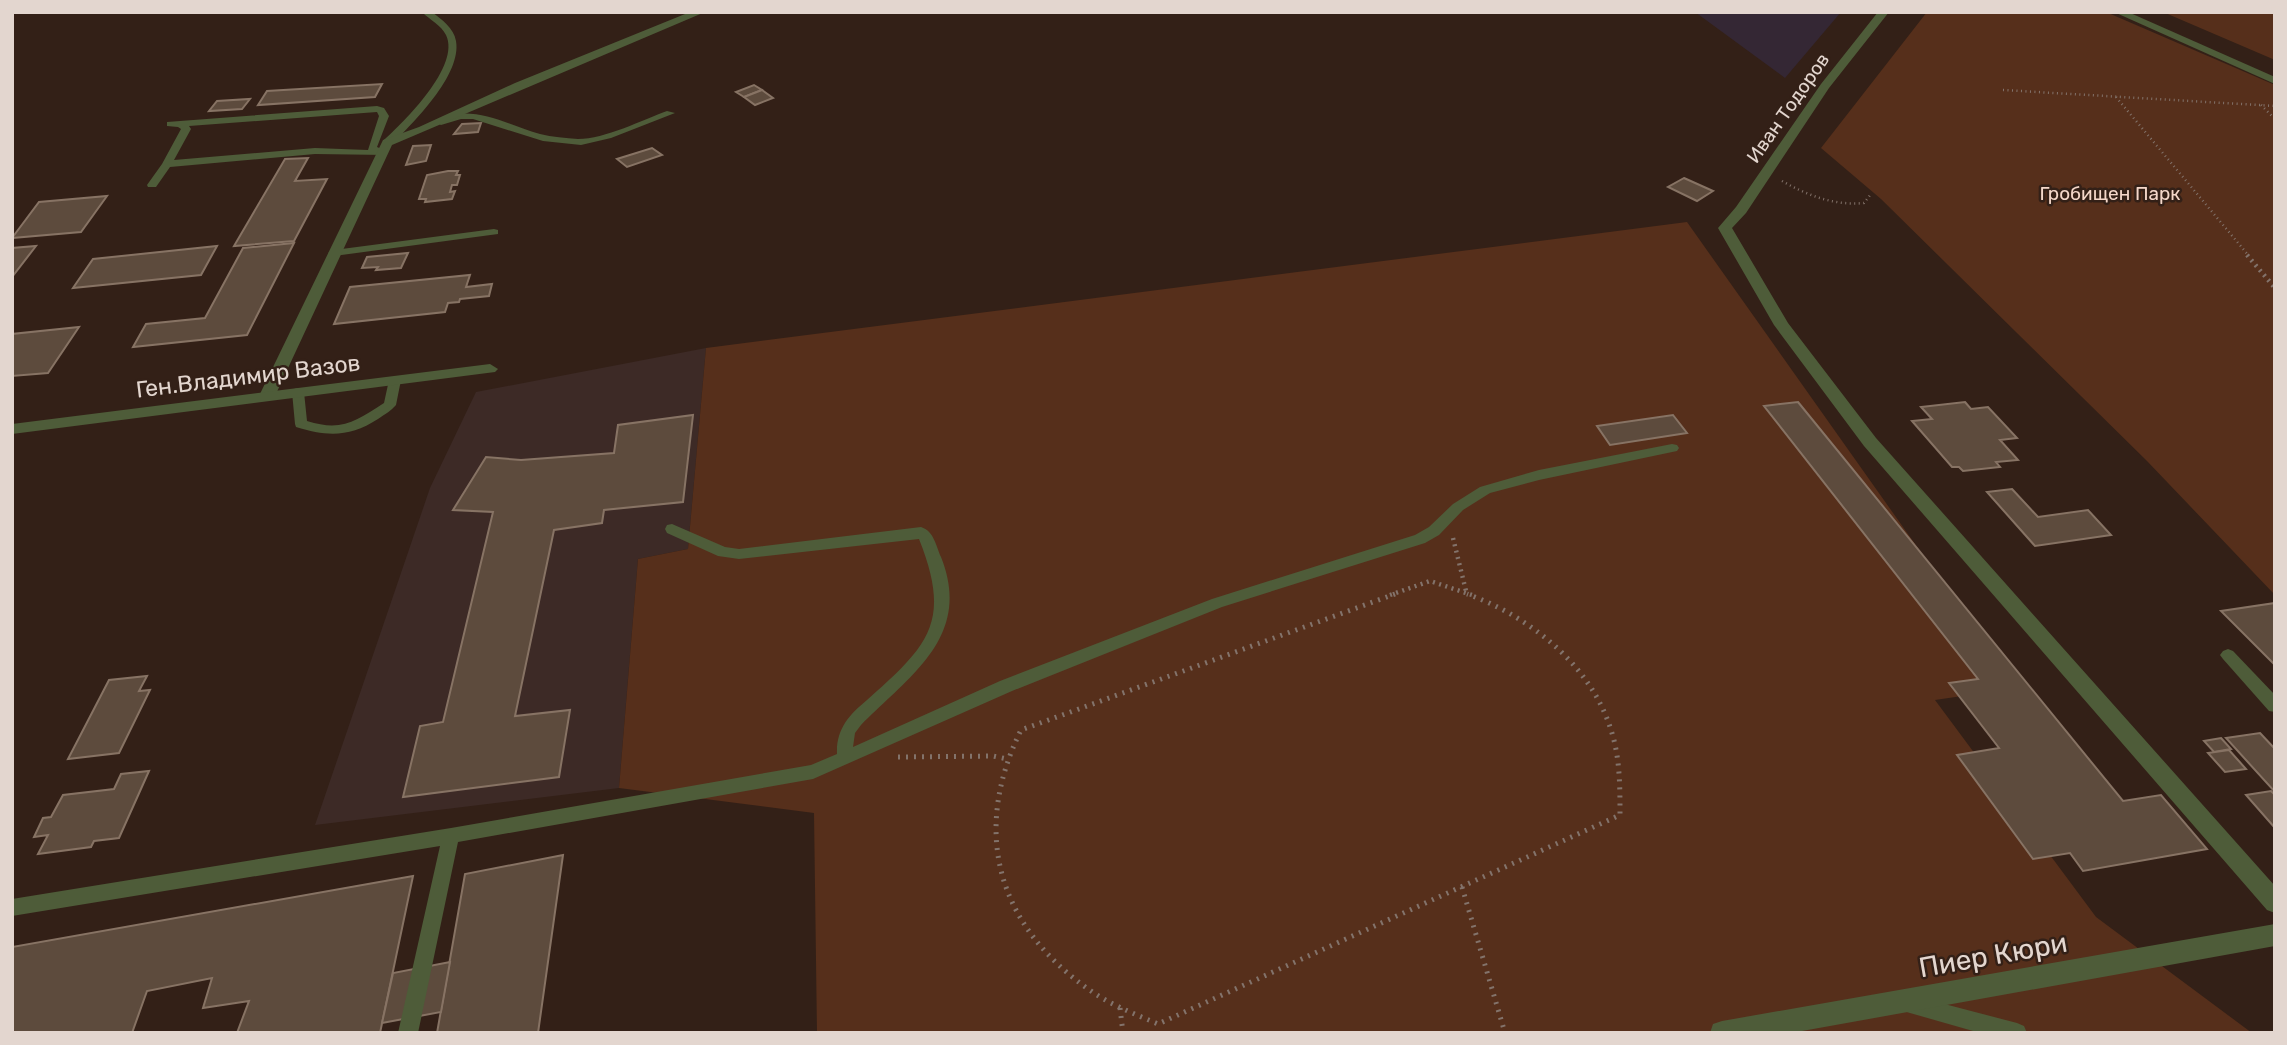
<svg xmlns="http://www.w3.org/2000/svg" width="2287" height="1045" viewBox="0 0 2287 1045" font-family="Rubik,sans-serif">
<style>
.industrial{fill:#342734}
.education{fill:#3d2a26}
.green{fill:#562f1b}
.building{fill:#5d4b3d;stroke:#877364;stroke-width:2}
.lines{fill:none;stroke-linecap:round;stroke-linejoin:round}
.path-far2{stroke:#83736b;stroke-width:2.5;stroke-dasharray:1 3.5;stroke-linecap:butt}
.path-far1{stroke:#83736b;stroke-width:4.5;stroke-dasharray:2 4.5;stroke-linecap:butt}
.path{stroke:#83736b;stroke-width:5;stroke-dasharray:2 6;stroke-linecap:butt}
.service{fill:#4e5c39;fill-rule:evenodd}
.minor{fill:#4e5c39;fill-rule:evenodd}
.tertiary{fill:#4e5c39;fill-rule:evenodd}
.labels{text-anchor:middle;dominant-baseline:central;stroke-width:5;stroke-linejoin:round;paint-order:stroke}
.far-street-label{font-size:19px;fill:#e3d6cf;stroke:#332017}
.far-park-label{font-size:19px;fill:#f4d7c9;stroke:#332017}
.street-label{font-size:23px;fill:#e3d6cf;stroke:#332017}
.near-street-label{font-size:28px;fill:#e3d6cf;stroke:#332017}
</style>
<rect width="100%" height="100%" fill="#332017"/>
<polygon class="industrial" points="1695,12 1841,12 1785,78"/>
<polygon class="education" points="706,348 688,549 638,559 619,788 315,825 430,488 476,392"/>
<g class="green">
<polygon points="1927,12 2106,12 2275,85 2275,595 2147,461 1881,199 1821,148"/>
<polygon points="2163,12 2275,12 2275,60"/>
<polygon points="1687,222 2017,688 1935,700 2096,917 2252,1033 817,1033 814,813 619,788 638,559 688,549 706,348"/>
</g>
<g class="building">
<polygon points="382,84 375,97 258,105 267,91"/>
<polygon points="754,85 762,90 744,97 736,92"/>
<polygon points="762,90 773,98 755,105 744,97"/>
<polygon points="250,99 242,109 209,111 217,101"/>
<polygon points="481,123 478,132 454,134 462,124"/>
<polygon points="431,145 426,161 406,165 413,146"/>
<polygon points="652,148 662,155 627,167 617,159"/>
<polygon points="308,158 295,181 327,179 294,241 234,246 285,159"/>
<polygon points="448,171 458,171 456,175 460,175 457,185 452,185 450,192 455,191 452,199 425,202 426,199 419,199 427,175"/>
<polygon points="1684,178 1713,191 1697,201 1668,187"/>
<polygon points="107,196 81,232 12,238 39,202"/>
<polygon points="294,243 247,335 133,347 146,324 205,318 243,248"/>
<polygon points="36,246 12,277 12,248"/>
<polygon points="217,246 201,275 73,288 93,259"/>
<polygon points="408,253 401,268 376,270 378,267 362,268 367,257"/>
<polygon points="470,275 466,287 492,284 489,296 460,299 459,302 448,303 445,312 334,324 350,287"/>
<polygon points="79,327 48,373 12,376 12,334"/>
<polygon points="1798,402 2123,801 2161,795 2207,849 2083,871 2070,853 2033,859 1957,755 1999,748 1949,683 1978,679 1764,406"/>
<polygon points="1965,402 1971,409 1988,407 2017,438 2000,440 2018,460 1996,462 2000,467 1963,471 1959,467 1952,467 1912,421 1932,419 1921,407"/>
<polygon points="693,415 683,502 604,510 602,523 554,530 515,716 570,710 559,777 403,797 420,726 443,722 493,512 453,510 486,457 521,460 614,453 618,425"/>
<polygon points="1673,415 1687,433 1610,445 1597,426"/>
<polygon points="2012,489 2038,517 2088,510 2111,535 2035,546 1987,492"/>
<polygon points="2275,603 2275,665 2221,611"/>
<polygon points="147,676 139,691 150,690 119,753 68,759 109,680"/>
<polygon points="2260,733 2275,749 2275,792 2226,738"/>
<polygon points="2221,738 2231,749 2214,752 2204,741"/>
<polygon points="2229,750 2246,769 2225,772 2208,753"/>
<polygon points="149,771 119,838 94,841 91,847 38,854 48,835 34,837 43,818 51,817 63,795 114,789 121,774"/>
<polygon points="2271,791 2275,795 2275,828 2246,795"/>
<polygon points="563,855 538,1033 437,1033 465,874"/>
<polygon points="413,876 380,1033 237,1033 249,1001 203,1008 212,978 147,991 132,1033 12,1033 12,947"/>
<polygon points="450,962 441,1012 382,1023 393,973"/>
</g>
<g class="lines">
<g class="path-far2">
<polyline points="2003,90 2275,106"/>
<polyline points="2116,97 2249,256"/>
<polyline points="2261,105 2275,119"/>
<path d="M 1782,181 C 1807,195 1834,206 1864,203 L 1871,194"/>
</g>
<g class="path-far1">
<polyline points="2247,255 2275,288"/>
<polyline points="1453,538 1466,591"/>
<polyline points="1390,595 1430,581 1472,595"/>
</g>
<g class="path">
<path d="M 1395,594 L 1021,730 C 971,832 997,926 1091,991 C 1111,1005 1135,1014 1158,1024 L 1620,815 C 1620,786 1620,757 1611,730 C 1591,665 1529,616 1467,594"/>
<polyline points="898,757 993,756 1007,759"/>
<polyline points="1462,887 1505,1033"/>
<polyline points="1120,1008 1123,1033"/>
</g>
<g class="service">
<path d="M 422,12 L 432,12 C 441,19 454,28 456,41 C 462,75 413,123 391,145 L 383,145 L 383,141 C 404,122 461,66 446,35 C 441,25 430,20 422,12 Z"/>
<path d="M 377,106 L 384,108 L 389,116 L 377,147 L 386,151 L 386,155 L 315,154 L 170,167 L 156,187 L 148,187 L 147,185 L 162,164 L 181,129 L 178,127 L 167,126 L 167,122 ZM 377,112 L 379,116 L 368,150 L 315,148 L 174,160 L 191,129 L 189,126 Z"/>
<path d="M 667,111 L 675,113 L 611,138 L 581,145 L 543,141 L 473,119 L 461,119 L 441,125 L 436,122 C 467,101 508,125 540,134 C 552,137 566,138 578,139 C 605,139 642,120 667,111 Z"/>
<polygon points="494,229 498,230 498,234 334,256 328,253 334,250"/>
<path d="M 395,376 L 401,380 L 396,405 C 391,411 385,414 378,419 C 350,437 328,437 296,427 L 295,424 L 292,392 L 294,389 L 298,388 L 304,392 L 307,421 C 342,432 356,421 384,403 L 389,380 Z"/>
<path d="M 1672,444 L 1677,445 L 1679,448 L 1677,451 L 1539,480 L 1490,493 L 1463,510 L 1439,535 L 1425,543 L 1222,607 L 1012,691 L 813,779 L 458,842 L 418,1033 L 398,1033 L 440,846 L 12,916 L 12,899 L 451,828 L 811,765 L 837,754 C 836,729 849,715 867,700 C 929,645 952,622 919,539 L 739,559 L 718,556 L 667,533 L 665,529 L 667,525 L 672,524 L 725,547 L 739,549 L 921,527 C 934,531 936,546 941,557 C 973,637 909,676 861,725 L 855,733 L 853,747 L 1000,681 L 1212,599 L 1415,535 L 1429,527 L 1453,504 L 1480,487 L 1539,470 Z"/>
<polygon points="2228,649 2233,651 2275,695 2275,712 2269,711 2223,659 2220,655 2223,651"/>
<polygon points="1910,995 2017,1023 2024,1026 2027,1033 1980,1033 1903,1011 1900,1004 1903,997"/>
</g>
<g class="minor">
<polygon points="690,12 705,12 392,145 275,396 267,401 261,400 259,396 383,140 419,127 515,83"/>
<polygon points="1878,12 1889,12 1829,88 1746,213 1732,228 1788,323 1876,438 2275,886 2275,913 2267,910 1864,446 1774,325 1718,228 1736,207 1821,84"/>
<polygon points="2114,12 2128,12 2275,77 2275,84"/>
<polygon points="2275,924 2275,946 1791,1033 1710,1033 1713,1024 1722,1021"/>
</g>
<polygon class="tertiary" points="490,364 498,369 495,372 12,434 12,424"/>
</g>
<g class="labels">
<g class="far-street-label">
<text transform="translate(1788 108) rotate(-55)">Иван Тодоров</text>
</g>
<g class="far-park-label">
<text x="2110" y="193">Гробищен Парк</text>
</g>
<g class="street-label">
<text transform="translate(248 376) rotate(-7)">Ген.Владимир Вазов</text>
</g>
<g class="near-street-label">
<text transform="translate(1993 955) rotate(-10)">Пиер Кюри</text>
</g>
</g>
<rect width="2287" height="1045" fill="none" stroke="#e3d6cf" stroke-width="28"/>
</svg>
